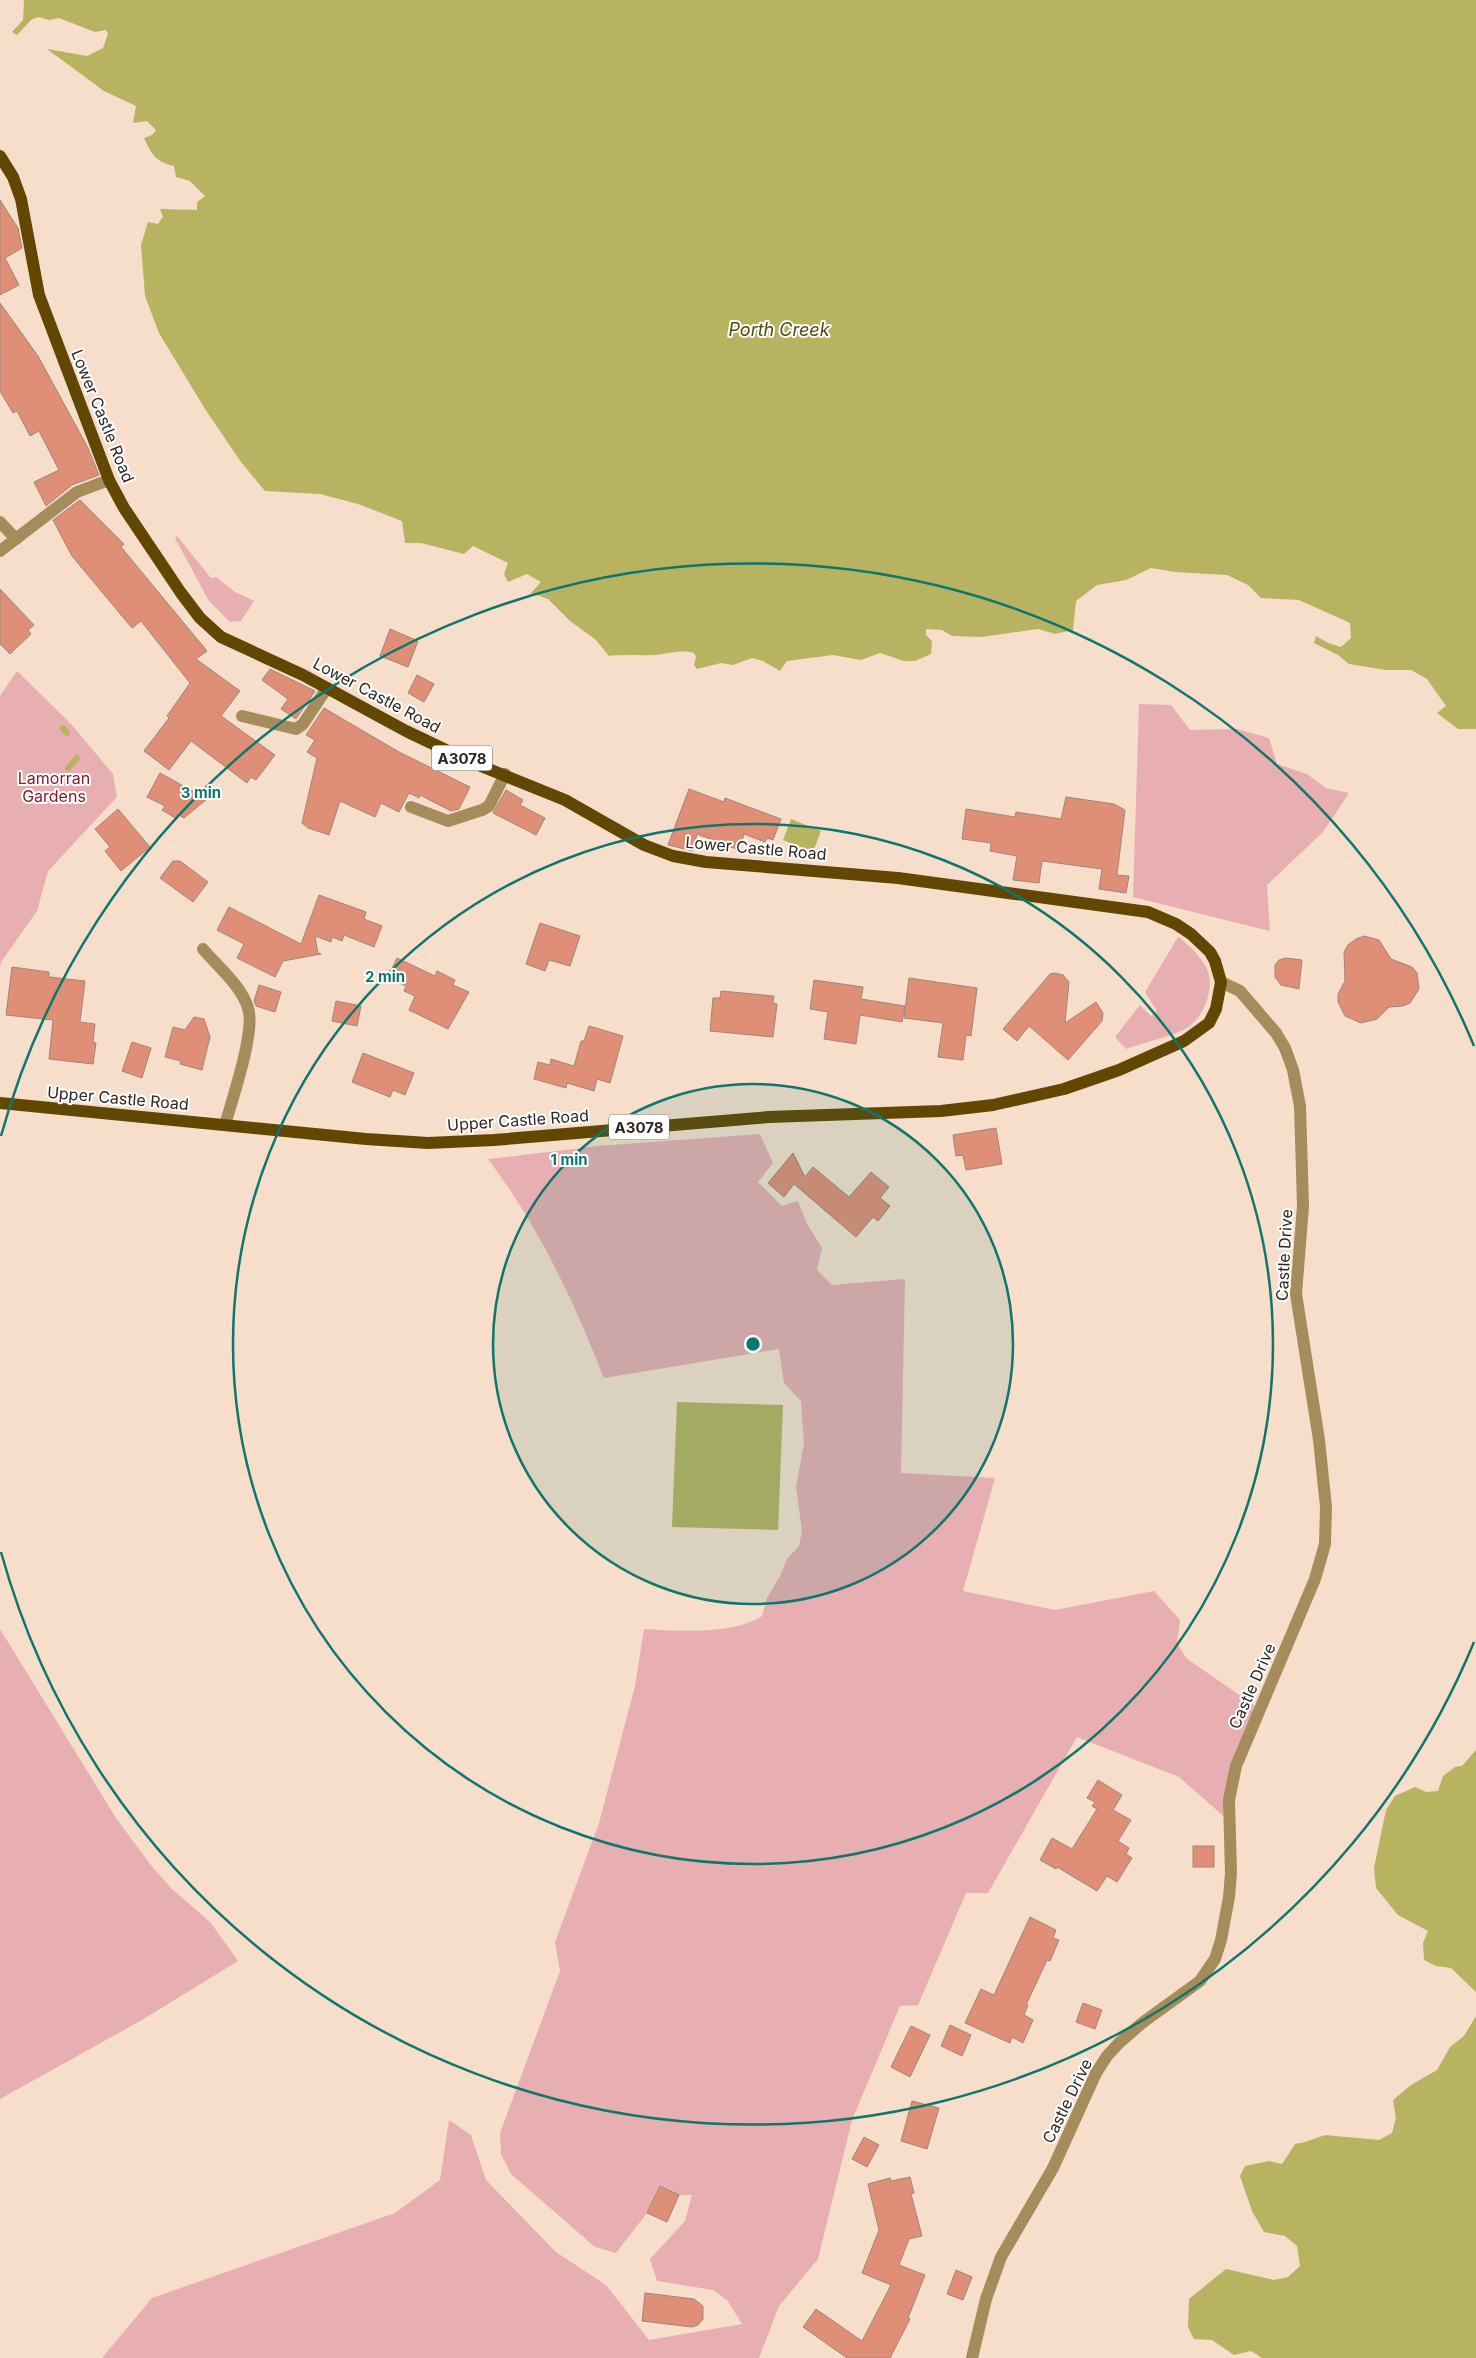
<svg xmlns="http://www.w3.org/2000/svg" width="1476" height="2358" viewBox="0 0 1476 2358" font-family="Inter,sans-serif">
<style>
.green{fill:#e7afb1}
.water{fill:#b8b361}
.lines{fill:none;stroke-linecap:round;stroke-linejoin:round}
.stream{stroke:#b8b361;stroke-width:6}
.building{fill:#df8f76;stroke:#a0857c}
.minor{stroke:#a68c5a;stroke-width:12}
.major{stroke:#624703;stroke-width:12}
.ring{fill:none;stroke:#0f766e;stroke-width:2.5}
.labels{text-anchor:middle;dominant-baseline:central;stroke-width:4;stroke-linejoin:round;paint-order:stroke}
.shield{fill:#fff;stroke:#6d6762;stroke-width:1}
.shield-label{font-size:15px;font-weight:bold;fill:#2f261f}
.street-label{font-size:16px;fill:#2f261f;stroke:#fff}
.park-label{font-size:16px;fill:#831e30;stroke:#fff}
.water-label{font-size:18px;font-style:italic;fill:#504c0b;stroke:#fff}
.centre{fill:#0f766e;stroke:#fff;stroke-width:2.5}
.ring-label{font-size:15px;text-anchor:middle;font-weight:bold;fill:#0f766e;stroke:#fff;stroke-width:4;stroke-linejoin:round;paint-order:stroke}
</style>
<rect width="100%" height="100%" fill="#f6decb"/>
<g class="green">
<polygon points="177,536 211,578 216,577 235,592 254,601 241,621 230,622 209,601 175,538"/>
<polygon points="17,671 71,724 113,774 117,797 48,871 37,911 1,962 0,968 0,696"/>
<polygon points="1139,704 1171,705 1190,730 1237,729 1269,738 1277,764 1307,774 1326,788 1349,793 1323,832 1267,885 1270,931 1133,897"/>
<path d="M 1178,937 C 1188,943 1207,963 1209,975 C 1213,994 1202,1020 1185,1029 C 1167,1038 1145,1042 1126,1049 L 1115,1037 L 1140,1005 L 1151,1016 L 1157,1011 L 1145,992 Z"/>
<path d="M 760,1134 L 773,1163 L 758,1182 L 782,1206 L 798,1201 L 807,1224 L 822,1248 L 817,1270 L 832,1285 L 905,1279 L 901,1473 L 995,1478 L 963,1591 L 1055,1610 L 1154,1591 L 1180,1620 L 1177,1643 L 1186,1658 L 1261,1710 L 1243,1748 L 1229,1821 L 1179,1777 L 1077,1737 L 988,1893 L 966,1893 L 918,2005 L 900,2006 L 852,2120 L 818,2259 L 779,2306 L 759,2358 L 102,2358 L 152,2298 L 395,2213 L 440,2180 L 449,2120 L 471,2135 L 486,2180 L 556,2252 L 606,2285 L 649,2340 L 742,2324 L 728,2301 L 713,2290 L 657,2281 L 650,2259 L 685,2221 L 692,2195 L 679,2195 L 660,2186 L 647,2213 L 616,2253 L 595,2247 L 511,2174 L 501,2154 L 500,2133 L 560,1971 L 555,1942 L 599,1823 L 635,1686 L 644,1629 C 677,1631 734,1635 762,1616 L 767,1598 L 780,1576 L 787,1559 L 799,1546 L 802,1531 L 796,1487 L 804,1443 L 801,1401 L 784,1383 L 779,1349 L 604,1378 C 573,1299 539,1227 488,1159 L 598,1146 Z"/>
<polygon points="0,1629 116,1818 153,1868 172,1889 211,1923 238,1961 142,2020 0,2099"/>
</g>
<g class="water">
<path d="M 24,0 L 1476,0 L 1476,729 L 1458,729 L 1437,713 L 1446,706 L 1427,679 L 1411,670 L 1386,670 L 1349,664 L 1338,655 L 1314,643 L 1316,636 L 1328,643 L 1341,647 L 1351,638 L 1350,623 L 1299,600 L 1261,598 L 1248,585 L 1227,575 L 1175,572 L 1151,568 L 1126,580 L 1097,585 L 1076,601 L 1073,630 L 1055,634 L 1038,629 L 982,637 L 952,636 L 942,630 L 926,629 L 926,635 L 932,641 L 931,654 L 915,661 L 904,661 L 880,653 L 861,660 L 833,655 L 787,661 L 780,671 L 763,661 L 752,658 L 733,665 L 721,663 L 697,669 L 694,665 L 696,657 L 694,653 C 679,649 668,654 654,655 C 638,656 624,654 609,656 L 596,640 L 570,621 L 548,599 L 531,593 L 541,582 L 527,574 L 508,582 L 504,574 L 508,563 L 473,546 L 464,554 L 421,543 L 405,543 L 402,521 L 358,504 L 320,494 L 265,491 L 241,462 L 205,409 L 159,333 L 145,296 L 141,245 L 148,222 L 158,224 L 163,217 L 160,209 L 197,210 L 197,202 L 205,196 L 190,181 L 176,177 L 174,166 C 156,162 152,155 144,138 L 152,135 L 156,130 L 147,121 L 133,123 L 136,106 L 104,91 L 47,49 L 87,56 L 103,48 L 108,34 L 106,30 L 95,32 L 59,18 L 49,20 L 38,17 L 31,20 L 17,35 L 12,32 L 23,20 Z"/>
<polygon points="791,819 821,831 813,852 783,840"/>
<polygon points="677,1402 783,1405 778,1530 672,1527"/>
<polygon points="1476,1750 1476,1992 1451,1968 1436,1966 1424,1960 1423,1943 1428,1931 1398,1915 1376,1888 1374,1868 1386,1810 1395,1796 1415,1787 1426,1792 1438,1791 1443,1776 1455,1767 1462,1766"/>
<polygon points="1476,2016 1476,2358 1262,2358 1251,2351 1234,2355 1212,2340 1194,2339 1188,2327 1189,2299 1226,2269 1274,2280 1288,2277 1300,2266 1297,2246 1285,2236 1264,2232 1252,2211 1240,2176 1245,2166 1269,2161 1282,2164 1295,2144 1305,2142 1325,2135 1379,2140 1392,2133 1396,2118 1393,2100 1411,2085 1437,2070 1450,2047 1464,2036"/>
</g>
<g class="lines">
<g class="stream">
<polyline points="63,728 67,733"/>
<polyline points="68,768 77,758"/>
</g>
</g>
<g class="building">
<polygon points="0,200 18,228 22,248 5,258 19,285 0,295"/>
<polygon points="0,303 38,356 88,448 99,475 72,485 46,506 34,482 59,470 39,431 30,436 17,411 13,413 0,391"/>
<polygon points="80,500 124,544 121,547 207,651 196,659 240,691 221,716 275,755 256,780 251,777 247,783 191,741 169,770 144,751 169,718 167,716 190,683 141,621 132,628 72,556 53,520"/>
<polygon points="0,589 34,625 28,630 31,634 10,654 0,644"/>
<polygon points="390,629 418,641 408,667 380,656"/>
<polygon points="270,669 315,691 296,719 281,709 288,699 262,680"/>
<polygon points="417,675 434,684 424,702 408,693"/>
<polygon points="324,708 399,752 470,787 459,809 451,811 420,795 419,798 409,793 399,812 381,803 375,817 340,801 329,835 308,828 302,823 317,758 307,752 315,740 306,735"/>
<polygon points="160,773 207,799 184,818 179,815 177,819 162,810 165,806 147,797"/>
<polygon points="689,789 724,802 725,798 781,819 773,840 767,838 765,842 744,834 739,850 697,834 693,851 668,845"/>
<polygon points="506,790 523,800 520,805 545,818 536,835 493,813"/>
<polygon points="1066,797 1114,804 1125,810 1117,875 1129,876 1126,893 1099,889 1102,869 1042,861 1039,883 1013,880 1017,856 990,851 991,843 962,839 966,809 1015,817 1016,812 1061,819"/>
<polygon points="118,809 150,847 121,871 105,851 110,847 95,829"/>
<polygon points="173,861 180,861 208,882 193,902 160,878"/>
<polygon points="319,895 366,912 364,919 382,926 374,947 344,935 342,941 332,937 331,942 315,936 318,953 321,954 283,961 275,977 237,958 244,944 217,930 229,907 301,944"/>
<polygon points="540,923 580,936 570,966 549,960 545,971 526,964"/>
<polygon points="1364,936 1379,940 1391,959 1412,967 1417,973 1419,989 1410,1003 1403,1006 1389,1007 1377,1019 1361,1023 1345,1016 1338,1002 1338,994 1345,981 1344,952 1348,945 1356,939"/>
<polygon points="397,958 435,976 437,971 455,980 453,985 469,992 448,1029 409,1010 415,996 404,991 406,986 388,977"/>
<polygon points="1286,958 1302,960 1299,989 1281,985 1275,977 1275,965 1279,960"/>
<polygon points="12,967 49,972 49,977 85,981 80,1022 95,1024 93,1042 96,1043 93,1064 49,1059 53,1020 6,1015"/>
<polygon points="1054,973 1063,975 1069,982 1065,1023 1096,1002 1103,1013 1102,1021 1068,1060 1029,1026 1017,1041 1003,1029 1050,974"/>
<polygon points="909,978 977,988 971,1036 966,1035 963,1060 938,1057 943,1023 904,1018"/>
<polygon points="814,980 863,987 861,999 905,1006 902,1022 860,1015 856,1044 824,1039 828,1012 810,1009"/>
<polygon points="259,985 281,992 275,1012 256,1006 254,1001"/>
<polygon points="721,991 774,996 773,1003 777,1004 773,1037 710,1031 713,998 720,998"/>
<polygon points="336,1001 361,1006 357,1026 332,1021"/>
<polygon points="194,1017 204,1019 210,1037 202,1070 180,1064 181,1061 165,1057 173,1027 185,1030"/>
<polygon points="589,1026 623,1036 610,1083 597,1079 594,1091 567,1083 566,1088 534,1079 538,1062 550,1065 551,1059 574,1066 581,1041 584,1041"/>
<polygon points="132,1042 151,1048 142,1078 122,1071"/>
<polygon points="363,1053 414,1073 405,1095 393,1090 390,1097 352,1082"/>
<polygon points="996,1128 1002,1164 966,1170 963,1155 956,1156 953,1135"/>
<polygon points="793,1153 805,1177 813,1167 849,1197 871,1172 889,1187 880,1198 890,1206 878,1221 873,1217 856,1237 794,1184 784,1197 768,1183"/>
<polygon points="1098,1780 1122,1795 1113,1810 1131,1820 1118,1841 1129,1848 1126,1854 1132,1858 1117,1882 1107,1876 1097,1891 1057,1867 1056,1869 1040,1860 1052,1838 1072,1849 1097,1809 1092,1806 1095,1802 1087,1798"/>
<rect x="1193" y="1846" width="21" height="21"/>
<polygon points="1030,1917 1056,1930 1053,1938 1059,1940 1050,1961 1047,1960 1026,2005 1028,2005 1024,2015 1033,2020 1023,2043 1012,2037 1010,2043 965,2023 981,1989 994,1995"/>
<polygon points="1083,2003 1102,2010 1095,2029 1076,2022"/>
<polygon points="950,2025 971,2035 962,2056 941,2046"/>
<polygon points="911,2026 930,2035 910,2077 891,2067"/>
<polygon points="912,2101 939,2108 927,2149 901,2141"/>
<polygon points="864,2137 879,2145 867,2167 852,2159"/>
<polygon points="910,2177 914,2193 911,2194 922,2236 909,2239 899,2265 925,2275 908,2318 910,2319 890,2358 847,2358 803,2327 816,2309 862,2341 891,2285 862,2273 879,2230 868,2184 890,2178 891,2181"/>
<polygon points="660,2186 679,2195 667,2222 647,2213"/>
<polygon points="956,2270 972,2277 963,2300 947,2294"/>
<polygon points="645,2293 694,2299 703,2306 703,2319 698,2325 692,2327 642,2321"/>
</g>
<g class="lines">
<g class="minor">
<polyline points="0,522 16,539"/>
<polyline points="0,551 77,492 109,480"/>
<polyline points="242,716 296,729 303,724 327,688"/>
<polyline points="411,807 448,821 482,810 489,806 505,774"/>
<path d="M 203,949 C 218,967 241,985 248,1008 C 256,1030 232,1100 225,1125"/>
<polyline points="972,2358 986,2299 1001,2257 1053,2168 1096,2073 1107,2056 1119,2043 1142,2023 1200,1981 1215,1959 1221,1940 1229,1897 1231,1873 1229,1800 1236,1766 1315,1579 1325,1544 1326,1507 1319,1440 1296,1294 1303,1206 1300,1106 1293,1070 1285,1048 1276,1033 1240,991 1221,982"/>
</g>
<polyline class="major" points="0,156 13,177 21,199 39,295 109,480 124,508 181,593 200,618 221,637 303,675 406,731 471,762 565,800 644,845 673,856 706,862 898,878 1148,912 1176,924 1191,934 1210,952 1215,961 1221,982 1216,1009 1209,1023 1184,1041 1119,1070 1064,1089 993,1105 941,1111 769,1117 494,1140 428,1143 366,1139 0,1103"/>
</g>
<circle cx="753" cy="1344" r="260" fill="#0f766e" fill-opacity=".12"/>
<g class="ring">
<circle cx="753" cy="1344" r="260"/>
<circle cx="753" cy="1344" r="520"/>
<path d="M1474 1642A780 780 0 0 1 1 1552M1 1136A780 780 0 0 1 1474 1046"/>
</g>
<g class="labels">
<g class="shield">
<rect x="432" y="745.5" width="60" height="25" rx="4"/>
<rect x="609" y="1114.5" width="60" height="25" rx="4"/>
</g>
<g class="shield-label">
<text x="462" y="758">A3078</text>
<text x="639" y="1127">A3078</text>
</g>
<g class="street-label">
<text transform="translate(103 416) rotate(68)">Lower Castle Road</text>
<text transform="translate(377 695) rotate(28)">Lower Castle Road</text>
<text transform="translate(756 848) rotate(5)">Lower Castle Road</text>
<text transform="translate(118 1098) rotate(5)">Upper Castle Road</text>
<text transform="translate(518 1120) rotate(-4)">Upper Castle Road</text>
<text transform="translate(1284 1255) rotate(-87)">Castle Drive</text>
<text transform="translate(1252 1686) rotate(-66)">Castle Drive</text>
<text transform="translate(1067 2101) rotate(-64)">Castle Drive</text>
</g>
<g class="park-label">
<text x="54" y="778">Lamorran<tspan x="54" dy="18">Gardens</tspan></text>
</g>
<g class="water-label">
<text x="779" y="329">Porth Creek</text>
</g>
</g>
<circle cx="753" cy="1344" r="8" class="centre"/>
<g class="ring-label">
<text x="201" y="798">3 min</text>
<text x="385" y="982">2 min</text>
<text x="569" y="1165">1 min</text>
</g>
</svg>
